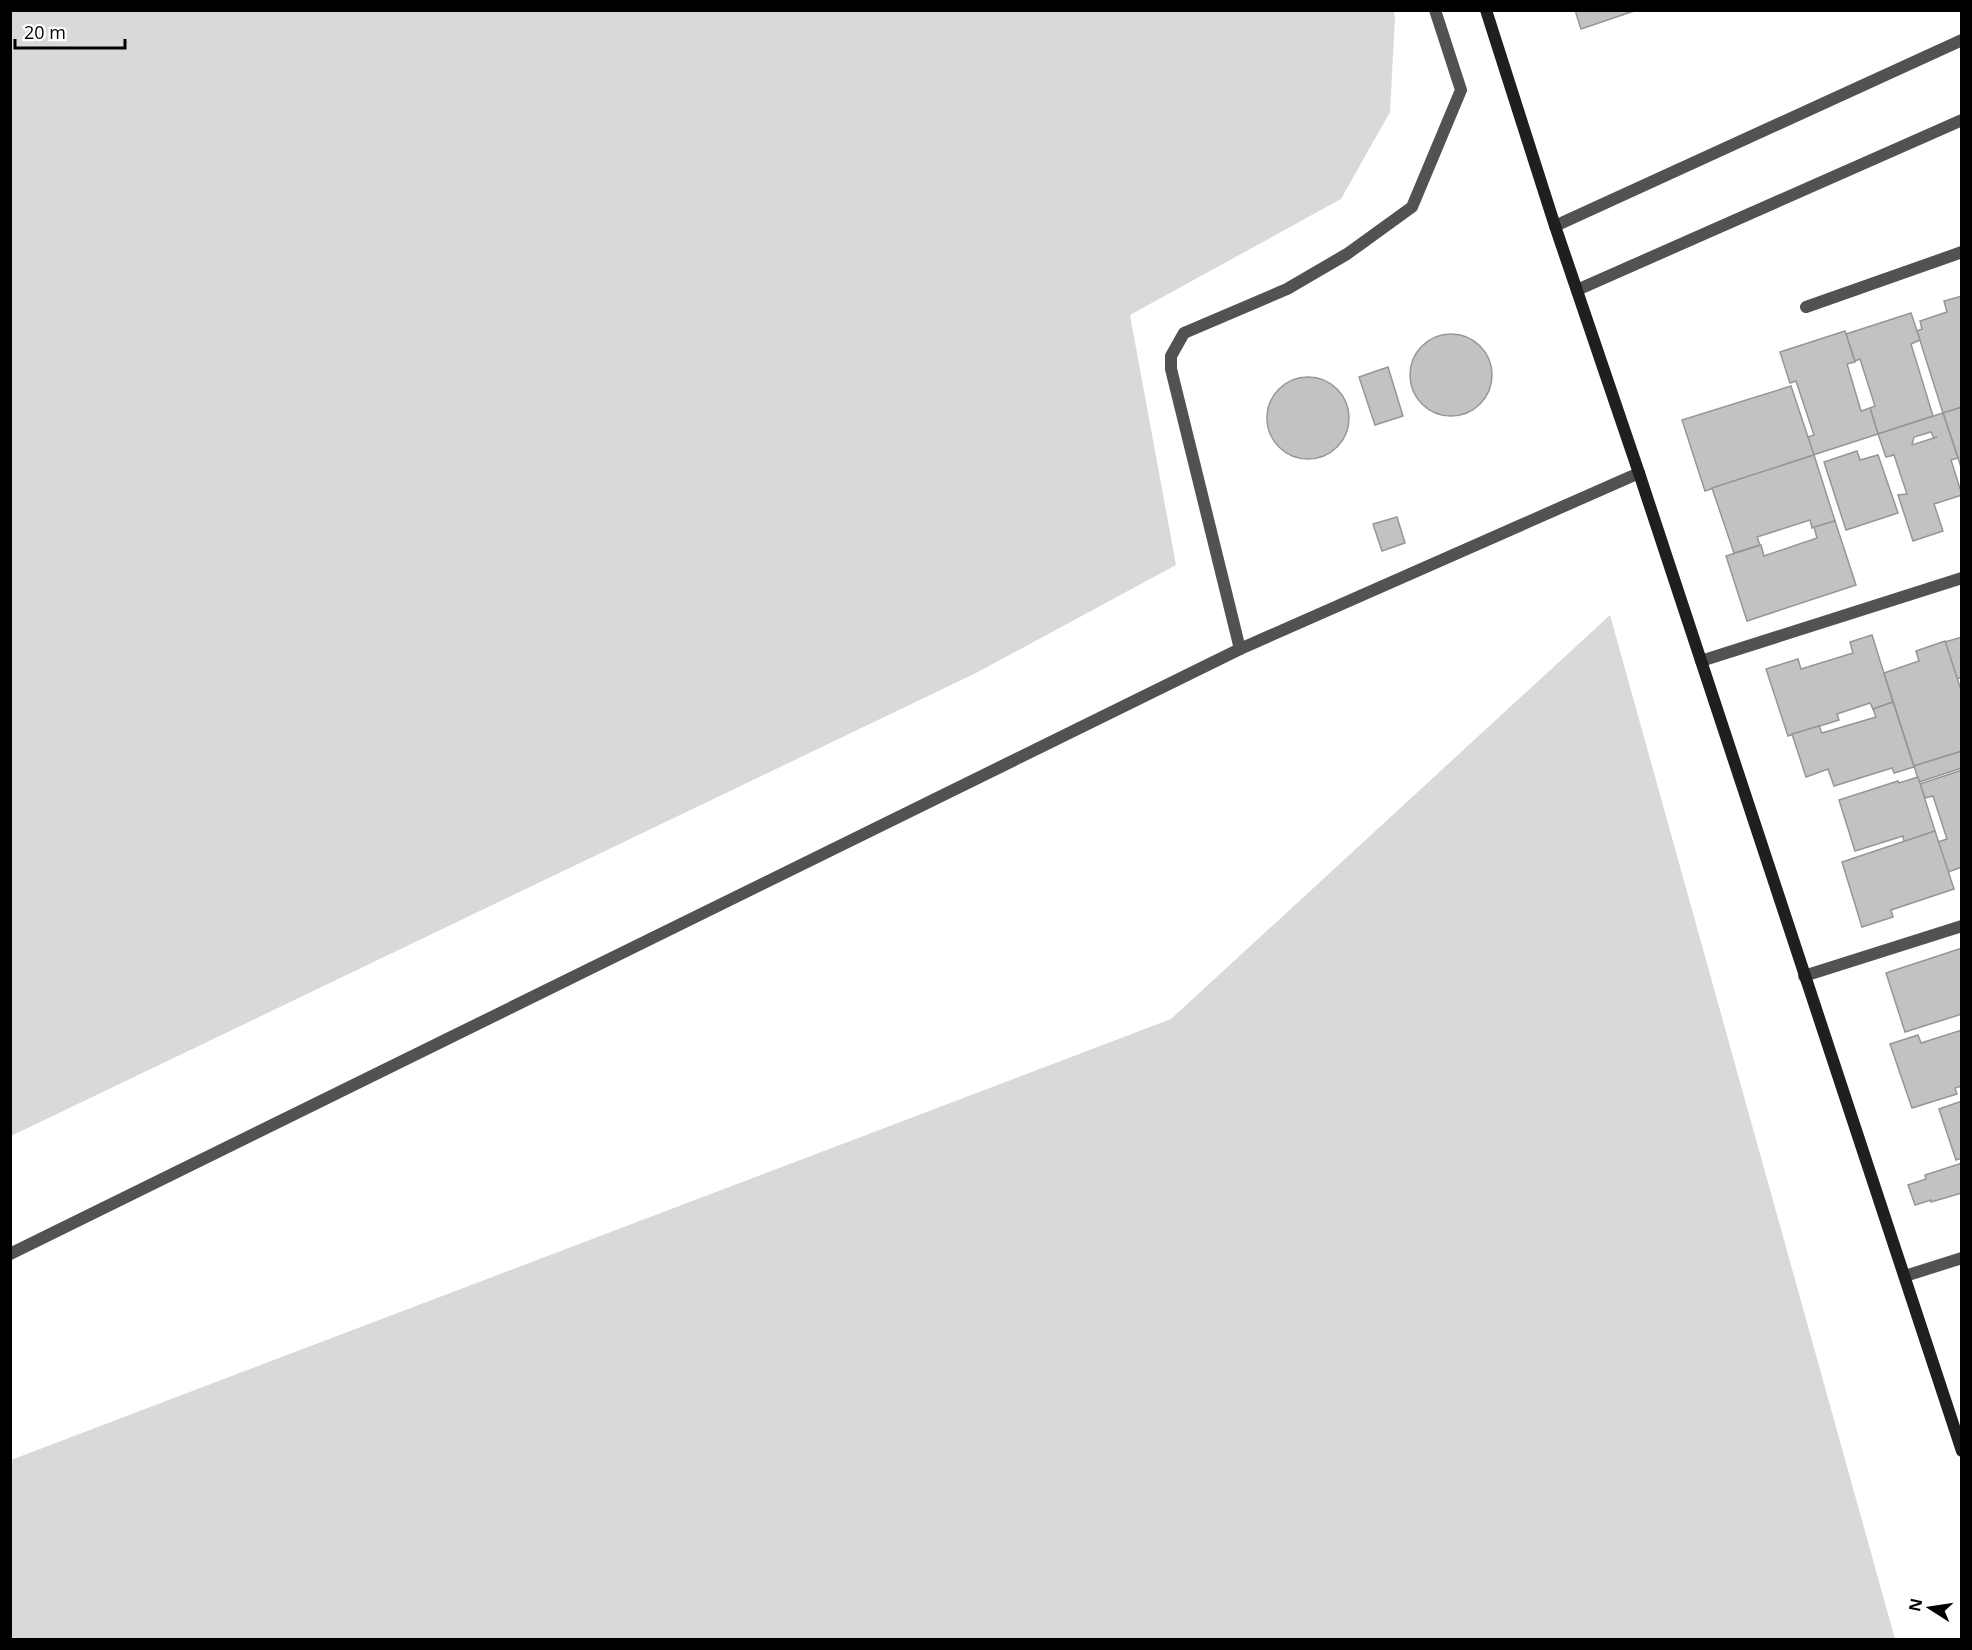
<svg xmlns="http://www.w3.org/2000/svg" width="1972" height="1650" viewBox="0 0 1972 1650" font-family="'Open Sans',sans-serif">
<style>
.green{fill:#d9d9d9}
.building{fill:#c2c2c2;stroke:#969696;stroke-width:1.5;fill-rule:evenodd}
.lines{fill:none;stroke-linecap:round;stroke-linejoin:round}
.street{stroke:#525252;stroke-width:12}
.secondary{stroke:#1f1f1f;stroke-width:12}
</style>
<rect width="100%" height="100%" fill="#fff"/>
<g class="green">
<polygon points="11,10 1393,10 1395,17 1390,112 1341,199 1130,315 1176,565 976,673 11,1136"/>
<polygon points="1610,615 1895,1639 11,1639 11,1460 1171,1019"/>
</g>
<g class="building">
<polygon points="1575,10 1637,10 1581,29"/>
<polygon points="1962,296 1962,407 1943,413 1917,331 1922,329 1920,321 1947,312 1944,301"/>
<polygon points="1911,313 1920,340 1911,344 1933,416 1878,434 1870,408 1875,406 1860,359 1855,361 1846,334"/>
<polygon points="1845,331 1855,362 1847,364 1861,411 1870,408 1878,434 1813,455 1808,437 1814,435 1796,381 1790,383 1780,352"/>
<circle cx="1451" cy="375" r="41"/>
<polygon points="1388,367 1403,416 1375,425 1359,377"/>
<circle cx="1308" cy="418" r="41"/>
<polygon points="1791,386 1814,455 1705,491 1682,420"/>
<polygon points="1962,407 1962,470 1943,413"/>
<path d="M 1943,413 L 1958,458 L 1951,460 L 1962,495 L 1934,504 L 1943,531 L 1913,541 L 1898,495 L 1907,494 L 1894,455 L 1886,457 L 1878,434 ZM 1931,432 L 1934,438 L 1937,437 L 1912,445 L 1914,437 Z"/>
<polygon points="1857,451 1860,460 1878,455 1898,513 1846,530 1824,462"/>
<polygon points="1814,455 1835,521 1812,528 1810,520 1757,537 1760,545 1734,553 1712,488"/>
<polygon points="1397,517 1405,543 1382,551 1373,524"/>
<polygon points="1835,521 1856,585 1747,621 1726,556 1761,545 1764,556 1817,538 1814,527"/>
<polygon points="1872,635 1893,702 1873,709 1870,703 1837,714 1839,720 1788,736 1766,669 1798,659 1801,669 1853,653 1850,642"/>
<polygon points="1962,637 1962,677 1957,679 1945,642"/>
<polygon points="1945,641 1962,693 1962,751 1914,766 1884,673 1919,661 1916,651"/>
<polygon points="1893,702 1914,767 1894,773 1892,768 1834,786 1828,769 1806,777 1792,734 1819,726 1822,733 1876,717 1873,709"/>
<polygon points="1962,751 1962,768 1919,782 1914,766"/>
<polygon points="1962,770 1962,867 1948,872 1938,842 1947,839 1933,796 1925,798 1920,784"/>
<polygon points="1918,777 1935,831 1904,842 1903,836 1855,851 1839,800 1898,781 1899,783"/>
<polygon points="1935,831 1954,889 1891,910 1893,917 1862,927 1842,862"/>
<polygon points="1962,948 1962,1014 1905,1032 1886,973"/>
<polygon points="1962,1030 1962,1086 1955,1088 1957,1094 1912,1108 1890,1044 1918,1035 1921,1043"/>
<polygon points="1962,1101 1962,1158 1956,1160 1939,1109"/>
<polygon points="1962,1163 1962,1193 1931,1202 1931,1200 1915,1205 1908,1185 1926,1179 1925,1175"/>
</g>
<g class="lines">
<g class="street">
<polyline points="1555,226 1962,40"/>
<polyline points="1577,290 1962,120"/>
<polyline points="1806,307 1962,252"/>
<polyline points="1240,649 1639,473"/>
<polyline points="1701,661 1962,578"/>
<polyline points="1804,976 1962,926"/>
<polyline points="10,1254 1240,649 1171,369 1171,356 1184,333 1287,289 1347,254 1412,207 1461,90 1435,10"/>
<polyline points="1905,1276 1962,1258"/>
</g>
<polyline class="secondary" points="1486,10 1555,226 1639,473 1962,1451"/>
</g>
<rect width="1972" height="1650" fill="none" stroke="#000000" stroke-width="24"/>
<g transform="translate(1930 1608) rotate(282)" stroke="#ffffff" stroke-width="4.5" paint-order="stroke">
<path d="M0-4.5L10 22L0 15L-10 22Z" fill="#000000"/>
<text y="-9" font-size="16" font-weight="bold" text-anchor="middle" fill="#000000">N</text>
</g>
<path d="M15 39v9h110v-9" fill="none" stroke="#000000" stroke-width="3"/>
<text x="24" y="39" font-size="18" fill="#000000" stroke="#ffffff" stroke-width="4.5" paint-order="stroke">20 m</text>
</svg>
